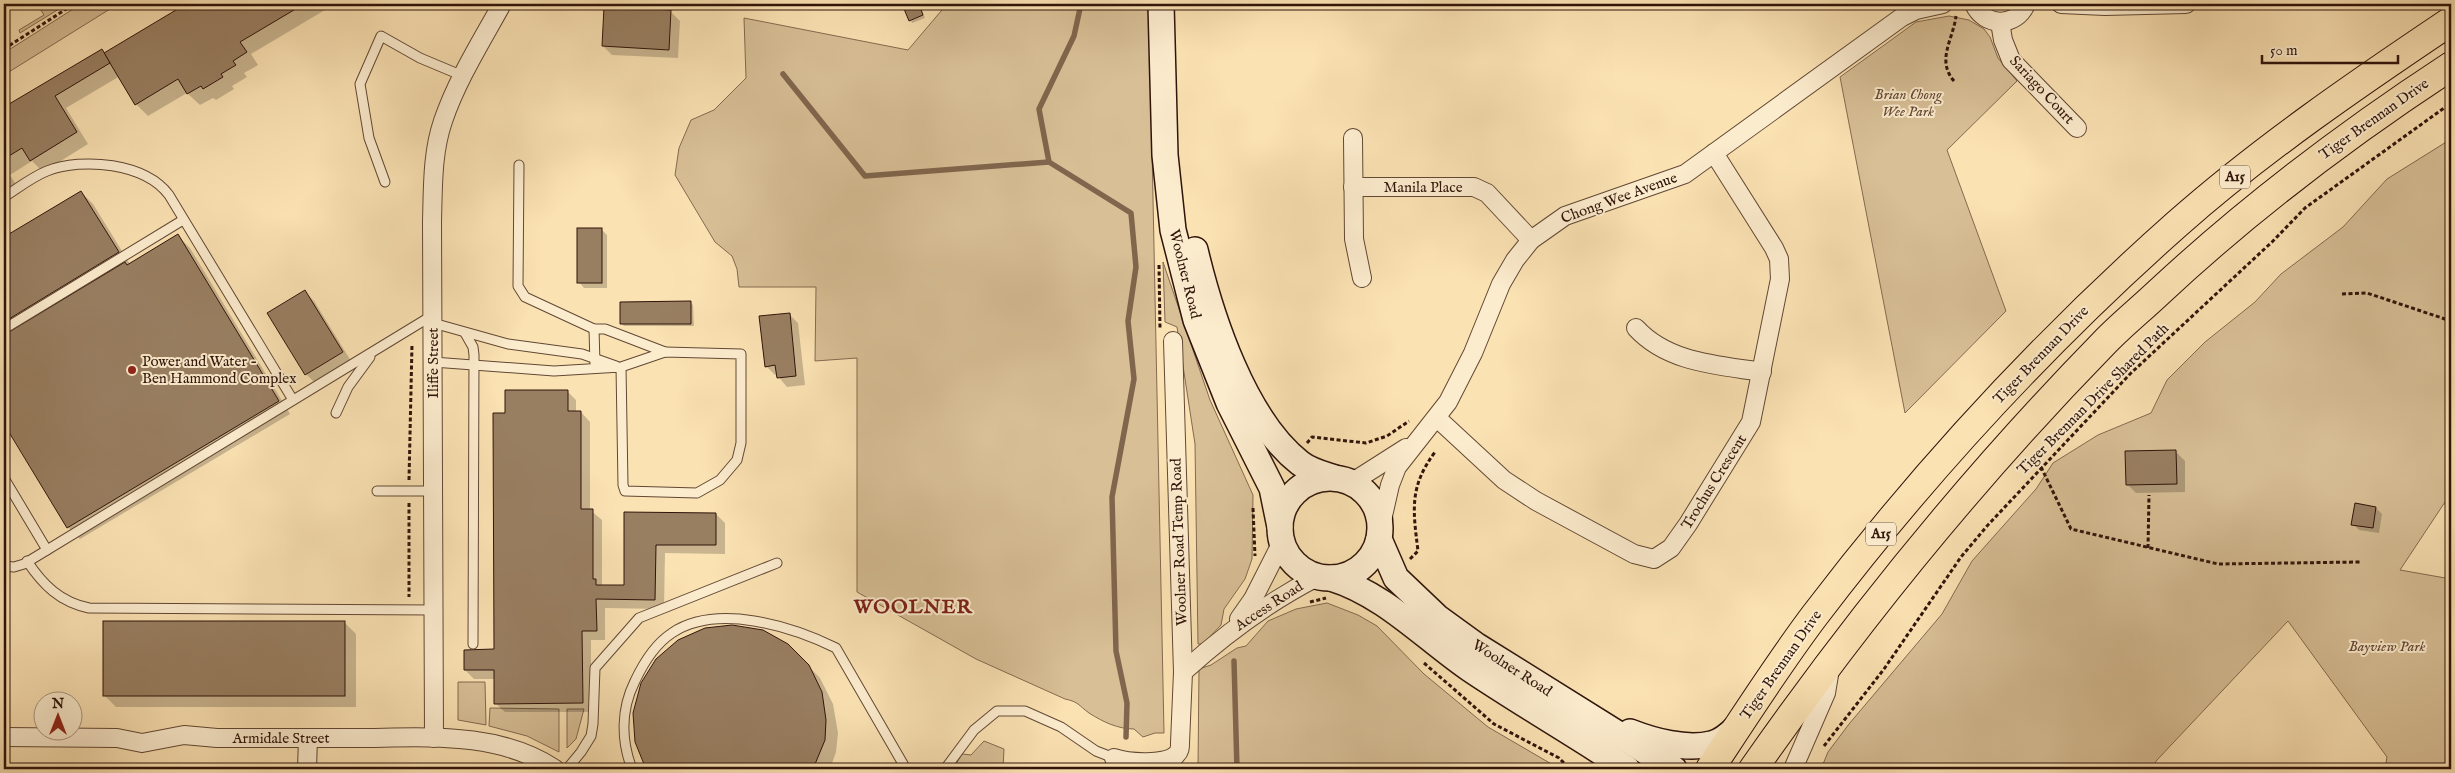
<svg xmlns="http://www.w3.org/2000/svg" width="2455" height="773" viewBox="0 0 2455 773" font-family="'IM FELL English',serif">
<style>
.green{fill:#d8bf96;stroke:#846a50}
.shadow{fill:#0003}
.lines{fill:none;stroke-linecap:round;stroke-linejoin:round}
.stream{stroke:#80664d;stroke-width:5.5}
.building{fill:#997f62;stroke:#2f140a}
.service-casing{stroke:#624834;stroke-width:11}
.minor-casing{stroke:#624834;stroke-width:20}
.secondary-casing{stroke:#2f140a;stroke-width:28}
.primary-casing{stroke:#2f140a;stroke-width:30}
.path{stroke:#2f140a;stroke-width:3;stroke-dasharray:4 2.5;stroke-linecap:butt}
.service{stroke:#fcecce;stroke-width:9}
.minor{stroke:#fcecce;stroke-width:18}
.secondary{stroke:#fcecce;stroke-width:25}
.primary{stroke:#fbe2b3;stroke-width:28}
.poi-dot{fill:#8f2418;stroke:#fcecce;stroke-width:2}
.labels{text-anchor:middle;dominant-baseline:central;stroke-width:4;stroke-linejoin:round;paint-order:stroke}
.shield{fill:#fcecce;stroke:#6c5545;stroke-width:1}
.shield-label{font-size:14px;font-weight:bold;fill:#2f140a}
.street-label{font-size:15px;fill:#2f140a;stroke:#fcecce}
.park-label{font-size:15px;font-style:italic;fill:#624734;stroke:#fcecce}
.poi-label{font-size:15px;fill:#2f140a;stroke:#fcecce;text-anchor:start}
.district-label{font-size:20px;font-weight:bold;letter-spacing:1px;fill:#7a1f14;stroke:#fcecce}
</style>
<rect width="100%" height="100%" fill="#fbe2b3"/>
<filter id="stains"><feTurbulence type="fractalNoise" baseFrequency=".004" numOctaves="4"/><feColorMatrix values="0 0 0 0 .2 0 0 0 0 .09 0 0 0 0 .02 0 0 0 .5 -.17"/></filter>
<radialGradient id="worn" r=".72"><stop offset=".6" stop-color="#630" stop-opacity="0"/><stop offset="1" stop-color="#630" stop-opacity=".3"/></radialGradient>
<g class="green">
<polygon points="37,4 67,4 20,33 19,30 44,15"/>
<polygon points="81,4 118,4 4,75 4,53"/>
<path d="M 947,4 L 1149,4 L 1164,733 L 1155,733 L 1143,737 L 1134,729 C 1118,729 1103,722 1089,713 C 1078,705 1079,702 1065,699 L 976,659 L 857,592 L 857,358 L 815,361 L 816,287 L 739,287 L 737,269 L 732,256 L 715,242 L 675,175 L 679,148 L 691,120 L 714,110 L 746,78 L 744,18 L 908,50 Z"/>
<polygon points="1949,16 1969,20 1984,29 1990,37 1998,58 2017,81 1947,150 2006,311 1905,413 1840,77 1916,22"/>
<polygon points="2451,139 2451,493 2400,570 2451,579 2451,769 2385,769 2387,757 2288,621 2157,760 2151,769 1821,769 1828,752 1849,724 1942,614 1972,561 2036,489 2053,463 2098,435 2151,413 2167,380 2205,342 2255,302 2281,274 2343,227 2387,179"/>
<polygon points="1163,262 1210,400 1253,495 1252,559 1245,579 1224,609 1221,625 1203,644 1198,644 1195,444 1177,327 1165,322"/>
<polygon points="1327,603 1358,615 1377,626 1424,674 1488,727 1560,769 1198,769 1199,669 1211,665 1237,648 1246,646 1268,621 1296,609"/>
<polygon points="458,682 485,682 486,725 458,720"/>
<polygon points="490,708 559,709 559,752 527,736 489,726"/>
<polygon points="567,709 584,709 576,739 567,748"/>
<polygon points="984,741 1004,749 1003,769 953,769 962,754 971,755"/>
</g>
<g class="shadow">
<polygon points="188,4 335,4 251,54 258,65 244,73 247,77 232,86 234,89 216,100 213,98 200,105 187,93 148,116 136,104 120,76 66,108 88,144 43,172 32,161 10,175 18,188 4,196 10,206 4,210 4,109 101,50 105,54"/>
<polygon points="910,4 919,4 925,18 912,23 904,6"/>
<polygon points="671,12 680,21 678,58 612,55 603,46"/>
<polygon points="4,19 7,22 7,35 4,37"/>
<polygon points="81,192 93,204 130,264 178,236 190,248 290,414 80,539 68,527 4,421 4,340 8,336 4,332 4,239"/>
<polygon points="601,229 607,235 607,288 584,288 579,282"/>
<polygon points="305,292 314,301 351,361 315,383 306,374"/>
<polygon points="691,303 693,305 694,326 624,326 621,323"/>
<polygon points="789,314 798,323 805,385 787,387 777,375 775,375 766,366"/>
<polygon points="567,391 576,400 576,412 581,412 590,422 590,510 602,520 602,586 625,586 625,513 716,514 725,523 725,554 665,553 664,609 605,608 605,640 591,640 591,712 505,712 495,703 495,679 474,679 465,670 495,650 506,414"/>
<polygon points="2176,452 2185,461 2185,492 2136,493 2127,484"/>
<polygon points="2376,508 2382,514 2379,533 2359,530 2353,524"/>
<polygon points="344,622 356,634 356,707 116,707 104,695"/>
<polygon points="788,645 820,678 833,704 838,733 836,752 830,769 648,769 637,742"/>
</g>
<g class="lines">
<g class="stream">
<polyline points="1081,4 1074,36 1039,109 1049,162 1131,213 1136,267 1128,321 1134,379 1112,497 1116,651 1127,703 1126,737"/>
<polyline points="783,74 865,176 1049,162"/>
<polyline points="1234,661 1237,769"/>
</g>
</g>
<g class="building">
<polygon points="186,4 304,4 240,42 247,52 233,61 236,65 221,74 223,77 203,89 201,86 187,94 178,79 135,105 104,53"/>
<polygon points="902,4 919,4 923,15 909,21"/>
<polygon points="604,7 671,10 669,50 602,46"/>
<polygon points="102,49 110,63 55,96 77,132 30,161 22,148 4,159 4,107"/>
<polygon points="81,191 119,252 4,322 4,237"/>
<rect x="577" y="228" width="25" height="55"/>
<polygon points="178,234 279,401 67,528 4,424 4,335 125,262 127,265"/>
<polygon points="305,290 343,352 305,375 267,313"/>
<polygon points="691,301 691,324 620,324 620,302"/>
<polygon points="790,313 796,376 777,378 775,365 765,367 759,316"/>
<polygon points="505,390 568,390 568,411 581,411 581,509 593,509 593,579 596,579 596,585 624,585 624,512 716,513 716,545 656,545 655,600 596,599 597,631 582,631 583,703 494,704 494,670 464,670 464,650 494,649 493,413 505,413"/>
<polygon points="2176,450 2177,484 2126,485 2125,451"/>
<polygon points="2355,503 2376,507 2373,528 2351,525"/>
<rect x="103" y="621" width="242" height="75"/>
<polygon points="732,625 763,630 788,644 809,665 822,692 826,720 825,740 813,769 646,769 635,742 633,713 641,683 656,659 678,640 705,628"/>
</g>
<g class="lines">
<defs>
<g id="service">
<polyline points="519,165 518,286 525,297 594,329 605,329 665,352"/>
<polyline points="385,182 369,138 360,84 381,36 420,58 463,76"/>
<path d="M 4,197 C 18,188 32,177 47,171 C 83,157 145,163 169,195 L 293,400"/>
<polyline points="433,323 508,344 582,354 616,366"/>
<polyline points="4,329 183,220"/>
<polyline points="594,329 595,364"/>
<polyline points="465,333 473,347 474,355 473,644"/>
<polyline points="433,362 554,371 621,367 665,352 741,354 741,443 737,460 720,480 697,493 625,491 623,485 621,367"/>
<polyline points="336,413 348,387 370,357"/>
<polyline points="4,478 47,550"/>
<polyline points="377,491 433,491"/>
<path d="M 27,561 C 43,585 60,602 89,608 L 434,610"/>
<polyline points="4,566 14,567 24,564 433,315"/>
<polyline points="567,769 581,752 591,736 593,724 595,668 639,618 777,563"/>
<path d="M 632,769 C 621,740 621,709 635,681 C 643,664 655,644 672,633 C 717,603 791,626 836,648 L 906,769"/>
<polyline points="945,769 974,730 997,711 1025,711 1061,727 1096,751 1114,758"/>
</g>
<g id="minor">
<path d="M 1974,4 C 1984,27 2016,28 2026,4"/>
<polyline points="2061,4 2105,6 2186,4"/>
<polyline points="2000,22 2003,40 2011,60 2077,128"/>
<polyline points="1353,138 1354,239 1362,278"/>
<polyline points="1353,187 1474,187 1487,193 1531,240"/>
<path d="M 1636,328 C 1668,363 1718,365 1762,372"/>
<polyline points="1437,418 1504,480 1536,501 1634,554 1654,559 1671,548 1688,524 1751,422 1780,279 1779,259 1774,248 1714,153"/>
<polyline points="1351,483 1406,448"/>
<polyline points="1380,529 1390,485 1397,467 1448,402 1473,353 1501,284 1515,260 1531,240 1565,216 1685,174 1902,17 1916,10 1943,4"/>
<polyline points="1239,619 1253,599 1282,542"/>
<path d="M 1183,672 C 1224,635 1268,602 1317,577"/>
<path d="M 4,737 L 117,738 L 142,743 L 184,735 L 217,738 C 263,738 309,738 354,738 C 422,738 496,730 555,769"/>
<path d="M 434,738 L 432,221 C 433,188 432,153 443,121 C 457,80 481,42 502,4"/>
<path d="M 1114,758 C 1128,763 1165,765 1176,755 C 1180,751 1180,748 1180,743 L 1183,672 L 1173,341"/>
<polyline points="307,769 308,738"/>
<polyline points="1793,769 1826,693 1830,669"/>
</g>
<g id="secondary">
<polyline points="1161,4 1165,155 1173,230 1196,320 1229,403 1272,488 1280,527"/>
<path d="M 1195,250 C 1211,317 1244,419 1300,463 C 1310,471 1323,474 1335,478"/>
<circle cx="1330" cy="528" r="50"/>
<polyline points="1379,539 1396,578 1437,617 1477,646 1674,769"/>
<path d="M 1331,578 C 1384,594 1425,638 1470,669 C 1522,704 1576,735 1627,769"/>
<path d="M 1630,732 C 1653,741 1686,750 1711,744 C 1722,742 1730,734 1737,727"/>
</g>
<g id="primary">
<path d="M 1710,769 C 1744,717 1778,664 1815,615 C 1923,473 2044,342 2177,224 C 2262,149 2357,84 2451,21"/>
<path d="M 1753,769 C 1858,619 1975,475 2103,344 C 2120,326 2140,310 2158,293 C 2249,208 2347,134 2451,66"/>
</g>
</defs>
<use href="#service" class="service-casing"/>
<use href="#minor" class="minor-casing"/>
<use href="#secondary" class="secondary-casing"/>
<use href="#primary" class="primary-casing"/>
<g class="path">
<polyline points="4,49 74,4"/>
<path d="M 1954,81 C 1936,60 1953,40 1956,16"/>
<polyline points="1159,265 1160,329"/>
<polyline points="2342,294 2367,293 2451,321"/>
<polyline points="1307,443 1312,437 1366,443 1387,436 1409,421"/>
<polyline points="2041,467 2071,529 2218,564 2360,562"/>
<polyline points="409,480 412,344"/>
<polyline points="409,503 409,597"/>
<polyline points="1253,508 1255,556"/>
<polyline points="2148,548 2149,495"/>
<path d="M 1410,559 L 1418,551 C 1413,510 1409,487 1435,452"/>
<polyline points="1310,602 1326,598"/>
<polyline points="1424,663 1494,724 1559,758 1570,769"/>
<polyline points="1824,746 1884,669 1961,557 1987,526 2130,374 2273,241 2305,208 2451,103"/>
</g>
<use href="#service" class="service"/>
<use href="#minor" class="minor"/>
<use href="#secondary" class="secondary"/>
<use href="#primary" class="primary"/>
</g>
<circle class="poi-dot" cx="132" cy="370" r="5"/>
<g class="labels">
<g class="shield">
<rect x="2220" y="165.5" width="30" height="23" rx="4"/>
<rect x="1866" y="522.5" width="30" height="23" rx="4"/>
</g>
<g class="shield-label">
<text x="2235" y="177">A15</text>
<text x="1881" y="534">A15</text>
</g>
<g class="street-label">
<text transform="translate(2042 90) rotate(47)">Sariago Court</text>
<text transform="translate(2374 119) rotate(-35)">Tiger Brennan Drive</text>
<text x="1423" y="187">Manila Place</text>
<text transform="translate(1619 198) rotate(-20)">Chong Wee Avenue</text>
<text transform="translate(1185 274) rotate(76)">Woolner Road</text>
<text transform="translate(2041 355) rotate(-46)">Tiger Brennan Drive</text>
<text transform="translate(433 363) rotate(-90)">Iliffe Street</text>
<text transform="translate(2093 399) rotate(-45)">Tiger Brennan Drive Shared Path</text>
<text transform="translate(1714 482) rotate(-58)">Trochus Crescent</text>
<text transform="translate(1179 542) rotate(-92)">Woolner Road Temp Road</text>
<text transform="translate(1269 606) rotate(-33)">Access Road</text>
<text transform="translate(1781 665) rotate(-55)">Tiger Brennan Drive</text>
<text transform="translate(1512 668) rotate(33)">Woolner Road</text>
<text x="281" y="738">Armidale Street</text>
</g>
<g class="park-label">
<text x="1908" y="94">Brian Chong<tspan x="1908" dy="17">Wee Park</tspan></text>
<text x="2387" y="646">Bayview Park</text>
</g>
<g class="poi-label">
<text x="142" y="361">Power and Water -<tspan x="142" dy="17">Ben Hammond Complex</tspan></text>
</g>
<g class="district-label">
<text x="913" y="607">WOOLNER</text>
</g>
</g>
<rect width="2455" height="773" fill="none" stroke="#fbe2b3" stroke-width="20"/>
<rect x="5" y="5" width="2445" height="763" fill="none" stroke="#2f140a" stroke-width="2.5"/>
<rect x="10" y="10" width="2435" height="753" fill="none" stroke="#2f140a"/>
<g transform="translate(58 716)"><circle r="24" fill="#fcecce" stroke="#aa9680"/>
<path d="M0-4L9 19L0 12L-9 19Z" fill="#8f2418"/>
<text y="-8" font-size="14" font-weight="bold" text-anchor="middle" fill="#2f140a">N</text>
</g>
<path d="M2262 55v8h136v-8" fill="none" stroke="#2f140a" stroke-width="2.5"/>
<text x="2270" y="55" font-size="15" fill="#2f140a" stroke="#fcecce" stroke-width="4" paint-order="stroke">50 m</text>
<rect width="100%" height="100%" filter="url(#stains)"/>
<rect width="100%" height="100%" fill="url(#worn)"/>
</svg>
